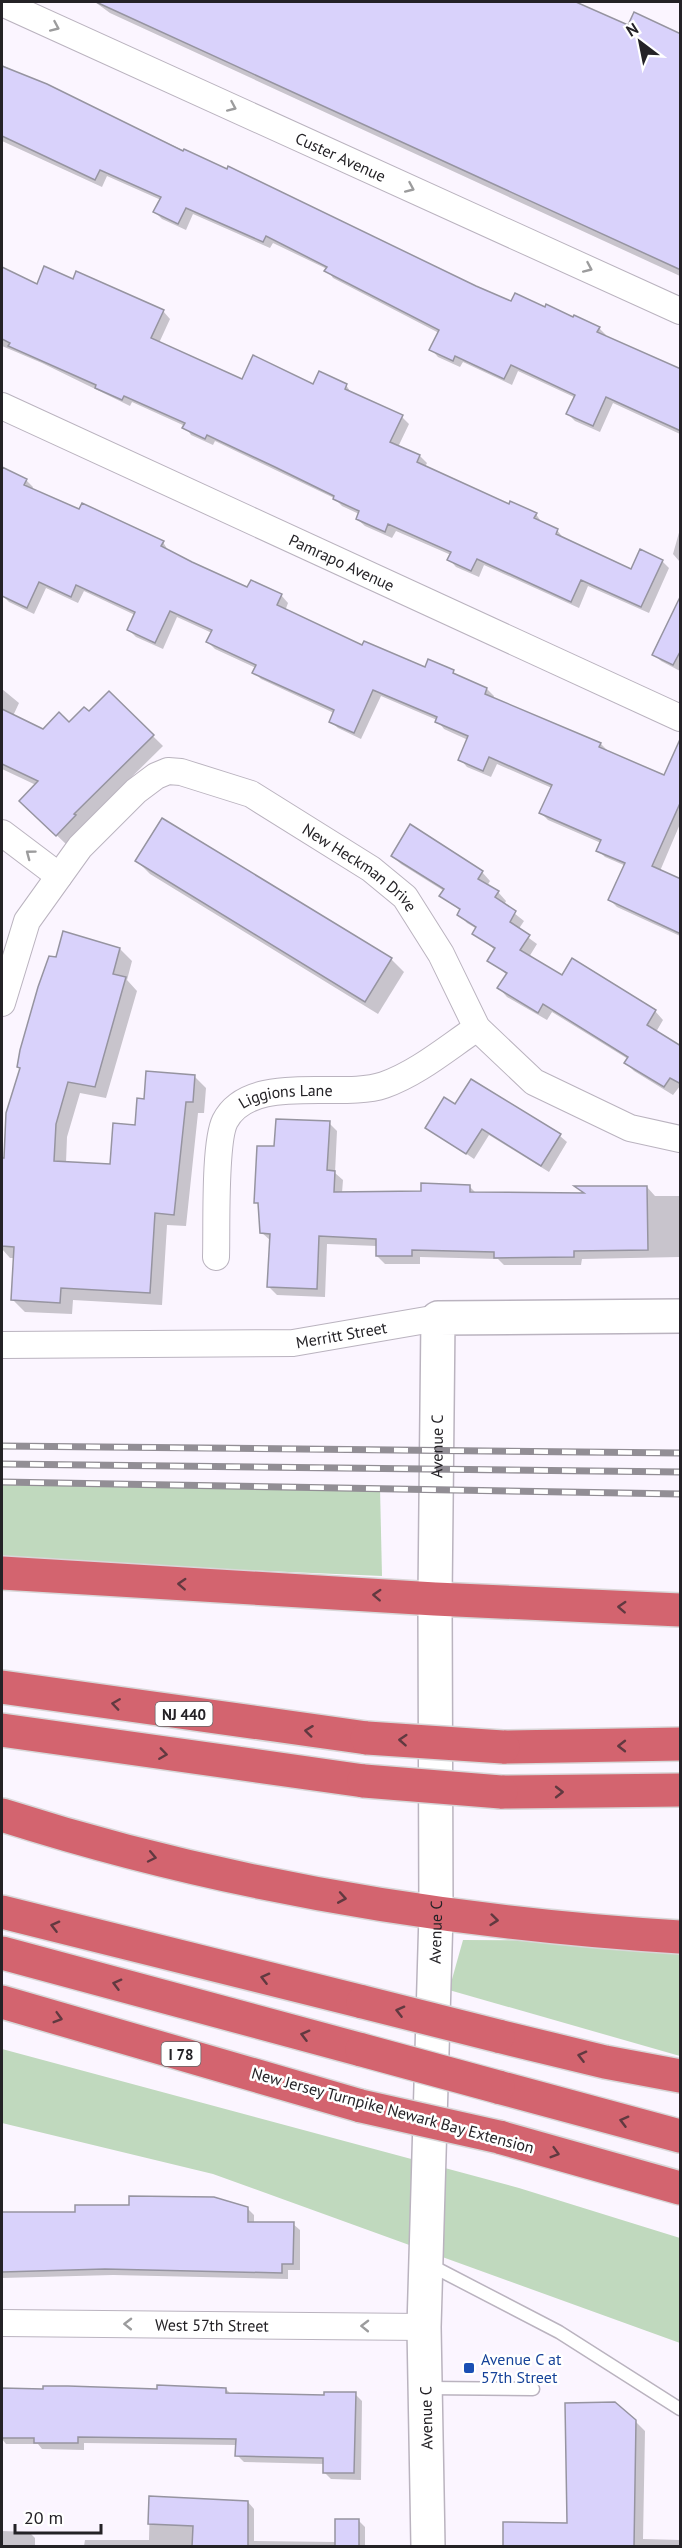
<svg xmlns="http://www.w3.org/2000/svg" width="682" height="2548" viewBox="0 0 682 2548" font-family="'PT Sans',sans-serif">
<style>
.grass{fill:#c0d9be}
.shadow{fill:#0003}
.building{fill:#d9d2fb;stroke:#9694a0;stroke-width:1.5}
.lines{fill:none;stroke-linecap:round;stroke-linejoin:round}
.lane-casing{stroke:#bab3bf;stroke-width:15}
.street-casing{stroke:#bab3bf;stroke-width:28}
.secondary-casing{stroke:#bab3bf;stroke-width:36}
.highway-casing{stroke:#d8d7d8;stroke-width:36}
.lane{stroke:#fff;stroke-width:12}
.street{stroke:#fff;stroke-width:26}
.secondary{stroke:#fff;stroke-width:33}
.highway{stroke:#d3646f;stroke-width:33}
.rail-casing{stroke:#928e95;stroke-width:7}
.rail{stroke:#fff;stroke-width:4.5;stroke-dasharray:14;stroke-linecap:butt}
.highway-bridge-casing{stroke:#d8d7d8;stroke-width:36;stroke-linecap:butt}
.highway-bridge{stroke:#d3646f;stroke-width:33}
.oneway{stroke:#9c9c9d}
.oneway2{stroke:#613940}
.transit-dot{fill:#1a4fb4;stroke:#fff;stroke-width:2}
.labels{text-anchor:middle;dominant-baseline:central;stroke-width:5;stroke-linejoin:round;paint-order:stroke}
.shield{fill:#fff;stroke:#666467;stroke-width:1.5}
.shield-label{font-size:15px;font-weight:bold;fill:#242226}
.street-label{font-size:16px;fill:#242226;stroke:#fff}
.transit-label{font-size:16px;fill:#164399;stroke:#fff;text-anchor:start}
</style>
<rect width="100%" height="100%" fill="#fbf5ff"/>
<g class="grass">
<polygon points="2,1485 380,1488 382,1576 2,1560"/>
<polygon points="463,1940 680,1941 680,2056 449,1990"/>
<polygon points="2,2049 519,2188 680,2238 680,2343 213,2174 2,2123"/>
</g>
<g class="shadow">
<polygon points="95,2 572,2 628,27 680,36 680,276 110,13"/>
<polygon points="2,65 476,288 512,303 546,309 599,328 606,335 605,337 680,372 680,434 613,403 600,432 575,421 568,414 576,398 518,371 512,385 463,362 460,367 438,357 431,349 439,333 333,278 327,269 273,243 270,248 193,214 186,230 162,219 155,212 161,200 107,176 102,187 2,141"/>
<polygon points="2,269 37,286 73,281 163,311 170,319 159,343 243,381 346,385 352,394 402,417 409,424 398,447 420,456 427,463 425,467 510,506 536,514 542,523 557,530 564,539 632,571 662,561 669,568 649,613 588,586 579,608 484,565 479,577 456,567 449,559 451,555 396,531 392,538 365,526 357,519 359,514 342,506 334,498 215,441 213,445 191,435 185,426 132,402 130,406 42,363 2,346"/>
<polygon points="2,469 26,480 33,487 32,490 80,511 163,542 169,552 248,589 281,595 288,603 285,611 363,647 426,669 453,672 458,677 487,689 494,696 493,699 601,744 608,751 664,777 680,779 680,824 660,871 680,880 680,936 617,907 610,900 626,866 605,857 598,850 601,843 548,820 541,813 552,788 497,764 491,777 467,767 460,759 468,740 444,729 437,720 381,696 361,739 338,728 330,721 334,713 261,679 254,672 256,668 215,649 208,642 212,633 177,617 163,649 136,637 129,630 135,615 84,591 78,603 46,588 34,614 9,602 2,595 20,555 2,547"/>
<polygon points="680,529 679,556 680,562 673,554"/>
<polygon points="680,618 680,671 661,661 654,654"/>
<polygon points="2,689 19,703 13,716 43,730 69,724 89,713 109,693 163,746 83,825 85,826 67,845 21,801 36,785 2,769"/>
<polygon points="392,856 482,872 490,881 487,886 498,892 506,901 504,905 524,921 518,930 537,944 529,957 562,977 655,1011 663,1020 656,1032 680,1048 680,1086 673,1095 634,1071 626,1063 628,1059 552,1012 547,1020 507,997 499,988 507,975 489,960 495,950 474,933 477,929 467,923 459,914 461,911 441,896 444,891 401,864"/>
<polygon points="137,861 391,959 404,972 378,1014 150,874"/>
<polygon points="64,933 120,949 132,961 127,980 137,991 106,1098 80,1093 67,1137 66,1163 111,1165 136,1126 145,1100 194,1076 206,1088 204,1113 198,1113 186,1226 167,1225 162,1305 73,1300 72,1314 25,1312 13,1300 15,1258 10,1258 2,1249 2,1200 8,1114 21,1069 18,1067"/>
<polygon points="456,1106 560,1136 567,1142 549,1172 489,1135 474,1159 427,1127"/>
<polygon points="329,1123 337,1131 335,1173 343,1180 342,1193 422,1193 469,1186 476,1193 584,1194 578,1188 647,1187 655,1196 680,1196 680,1257 582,1259 581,1265 504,1265 498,1259 420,1257 420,1264 385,1264 377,1256 377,1246 327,1244 325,1297 277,1295 269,1287 271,1241 261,1232 260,1206 256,1202 276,1148"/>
<polygon points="247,2208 254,2215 254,2223 293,2224 300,2230 300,2270 288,2270 288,2279 113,2275 2,2278 2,2213 76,2214"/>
<polygon points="226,2389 231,2394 326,2396 355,2394 362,2401 361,2480 331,2479 324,2472 325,2464 244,2462 237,2455 237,2445 84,2443 84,2450 42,2449 38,2444 6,2444 2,2439 2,2390"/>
<polygon points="635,2421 645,2431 643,2539 680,2540 680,2546 504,2546 569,2525"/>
<polygon points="150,2498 248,2502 254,2509 254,2541 336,2542 359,2521 365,2527 365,2546 84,2546 85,2540 149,2540"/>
<polygon points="2,2531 29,2532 35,2538 35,2546 2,2546"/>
</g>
<g class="building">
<polygon points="96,2 576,2 628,25 634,12 681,34 681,270"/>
<polygon points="2,66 47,84 183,151 184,149 227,169 228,166 476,286 511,301 515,293 545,307 546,304 573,317 574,315 600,327 597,332 681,369 681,431 606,397 593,426 566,414 575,395 511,365 504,379 455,356 453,361 429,350 439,330 324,271 327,267 266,236 263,242 186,208 178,224 153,212 161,197 100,170 95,180 2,136"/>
<polygon points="44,266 73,279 76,271 164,310 151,338 242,379 253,355 313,384 319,371 347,384 345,389 403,415 390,442 420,455 417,462 509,504 510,501 537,513 534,518 558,529 556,534 631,569 640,549 663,560 641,607 581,580 571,602 477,559 471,571 447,560 451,552 388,524 385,532 356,519 359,511 333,499 334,496 275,467 207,435 205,439 182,428 185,423 124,396 122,400 95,388 96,385 8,346 10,343 2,339 2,267 37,284"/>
<polygon points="2,467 27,479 24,485 79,509 82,503 164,541 161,546 192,562 247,587 251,580 282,594 277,605 362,645 364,641 425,667 428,659 454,670 453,673 487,688 485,694 601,743 599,747 664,775 681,737 681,801 652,866 681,879 681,934 608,900 625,863 596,851 601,840 539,813 552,785 489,757 483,771 458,760 468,736 435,722 437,717 373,690 354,733 329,722 334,710 252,673 256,665 206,642 212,630 170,611 155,643 127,630 135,612 76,585 71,597 39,582 27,608 2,596"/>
<polygon points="681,595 681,650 673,665 652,655"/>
<polygon points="109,691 154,735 74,814 76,815 56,836 19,801 38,781 2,764 2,709 43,729 59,712 69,722 84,707 89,711"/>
<polygon points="162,818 392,958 365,1002 135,861"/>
<polygon points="410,824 483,871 478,879 499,891 495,897 516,911 510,922 530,935 520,950 562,975 572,958 656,1010 647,1025 681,1046 681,1084 670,1078 664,1087 624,1063 628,1057 543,1004 538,1013 497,988 507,973 487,961 495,948 472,934 476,927 457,915 460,909 439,896 444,889 391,856"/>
<polygon points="63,931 120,948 113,974 126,977 95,1087 68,1082 56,1124 54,1161 110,1164 113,1123 135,1125 137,1098 144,1099 146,1071 195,1075 193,1102 186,1102 174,1215 155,1213 150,1293 61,1288 60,1303 11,1300 14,1247 2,1246 2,1158 4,1158 6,1113 20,1068 17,1067 20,1050 38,987 49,956 56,957"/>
<polygon points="471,1079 561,1134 541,1166 482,1129 466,1154 425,1128 444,1097 455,1104"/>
<polygon points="276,1119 330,1121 327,1170 335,1171 334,1192 421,1191 421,1183 470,1185 470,1192 584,1193 574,1186 647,1186 648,1250 574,1251 574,1257 494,1258 494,1252 412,1250 412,1256 376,1256 376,1239 319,1236 317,1289 267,1287 270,1234 260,1233 258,1203 254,1203 257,1146 274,1146"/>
<polygon points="129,2196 214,2197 248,2207 248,2222 294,2222 293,2264 282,2264 282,2273 105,2269 2,2272 2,2212 75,2212 75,2205 129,2205"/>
<polygon points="157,2385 226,2388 226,2393 324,2395 324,2392 356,2392 354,2473 323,2473 323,2458 235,2456 236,2439 78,2437 78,2443 34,2443 34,2438 2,2438 2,2388 43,2389 43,2386 68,2386 157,2389"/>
<polygon points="615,2402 636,2420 634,2547 503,2547 503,2522 567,2523 565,2403"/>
<polygon points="149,2496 248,2501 248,2547 192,2547 193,2526 148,2524"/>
<rect x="335" y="2519" width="24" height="28"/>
</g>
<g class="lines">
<defs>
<g id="lane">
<polyline points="430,2265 559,2332 680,2409"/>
<polyline points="426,2388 533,2389"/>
</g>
<g id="street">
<path id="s1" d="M 2,3 L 680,311"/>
<path id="s2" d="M 2,406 L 680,718"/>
<polyline points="2,833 59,876"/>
<path id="s3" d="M 2,1003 L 27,921 L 80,847 L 136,791 L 156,776 L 168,771 L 181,772 L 251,794 L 371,869 L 405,897 L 441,954 L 477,1028 L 534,1082 L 630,1128 L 680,1139"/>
<path id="s4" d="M 216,1257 C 217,1229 214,1143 225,1121 C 250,1072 341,1100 384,1085 C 418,1073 447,1048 477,1028"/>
<path id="s5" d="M 2,1345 L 293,1343 L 438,1318"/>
<path id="s6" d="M 2,2323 L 424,2327"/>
</g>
<g id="secondary">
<path id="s7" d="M 428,2546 L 424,2327 L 436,1914 L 435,1599 L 438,1318 L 680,1316"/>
</g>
<g id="highway">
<polyline points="2,1573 435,1599 680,1610"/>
<polyline points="2,1687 367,1738"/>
<polyline points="2,1730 364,1781"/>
<polyline points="503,1747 680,1744"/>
<polyline points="501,1792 680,1790"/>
<path d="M 2,1815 C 221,1885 451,1923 680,1937"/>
<polyline points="2,1912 363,2002"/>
<polyline points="2,1953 362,2050"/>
<polyline points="2,2002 361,2106"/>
<polyline points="498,2036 605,2062 680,2076"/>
<polyline points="498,2087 680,2136"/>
<polyline points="499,2137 680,2188"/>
</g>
</defs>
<use href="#lane" class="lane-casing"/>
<use href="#street" class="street-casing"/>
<use href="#secondary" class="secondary-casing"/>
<use href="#highway" class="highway-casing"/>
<use href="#lane" class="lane"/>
<use href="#street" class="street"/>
<use href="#secondary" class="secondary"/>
<use href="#highway" class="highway"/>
<defs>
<g id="rail">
<polyline points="2,1446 680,1453"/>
<polyline points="2,1464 680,1472"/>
<polyline points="2,1482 680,1494"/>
</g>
</defs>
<use href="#rail" class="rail-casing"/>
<use href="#rail" class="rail"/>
<defs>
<g id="highway-bridge">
<polyline points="367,1738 503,1747"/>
<polyline points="364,1781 501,1792"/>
<polyline points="363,2002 498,2036"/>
<polyline points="362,2050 498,2087"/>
<polyline points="361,2106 499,2137"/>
</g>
</defs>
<use href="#highway-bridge" class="highway-bridge-casing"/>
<use href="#highway-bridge" class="highway-bridge"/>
</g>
<defs><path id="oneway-chevron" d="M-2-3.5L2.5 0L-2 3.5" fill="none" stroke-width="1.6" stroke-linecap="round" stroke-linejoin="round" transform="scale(1.5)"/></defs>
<g class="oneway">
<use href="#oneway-chevron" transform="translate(55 27) rotate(24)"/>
<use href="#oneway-chevron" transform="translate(232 107) rotate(24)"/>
<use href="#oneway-chevron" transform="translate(410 188) rotate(24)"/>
<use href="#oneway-chevron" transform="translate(588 268) rotate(24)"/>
<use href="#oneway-chevron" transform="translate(30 854) rotate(-143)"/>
<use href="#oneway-chevron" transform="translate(128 2324) rotate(-179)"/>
<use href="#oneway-chevron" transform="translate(365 2326) rotate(-179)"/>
</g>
<g class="oneway2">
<use href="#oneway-chevron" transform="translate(182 1584) rotate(-177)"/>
<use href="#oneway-chevron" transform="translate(377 1595) rotate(-177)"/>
<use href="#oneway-chevron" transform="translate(622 1607) rotate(-177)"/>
<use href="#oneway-chevron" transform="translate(116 1704) rotate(-172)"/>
<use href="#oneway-chevron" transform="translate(309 1731) rotate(-173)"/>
<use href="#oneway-chevron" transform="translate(403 1740) rotate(-176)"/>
<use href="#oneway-chevron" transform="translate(622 1746) rotate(180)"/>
<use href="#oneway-chevron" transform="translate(163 1754) rotate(8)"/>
<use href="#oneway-chevron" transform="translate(559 1792)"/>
<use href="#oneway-chevron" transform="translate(152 1857) rotate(12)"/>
<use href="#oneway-chevron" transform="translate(342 1898) rotate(10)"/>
<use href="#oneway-chevron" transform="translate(494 1920) rotate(6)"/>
<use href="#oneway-chevron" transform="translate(55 1926) rotate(-166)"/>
<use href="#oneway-chevron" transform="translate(265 1978) rotate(-166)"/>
<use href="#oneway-chevron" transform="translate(117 1984) rotate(-165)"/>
<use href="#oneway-chevron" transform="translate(400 2011) rotate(-166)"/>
<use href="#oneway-chevron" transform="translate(58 2018) rotate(16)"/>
<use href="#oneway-chevron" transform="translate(305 2035) rotate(-165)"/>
<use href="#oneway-chevron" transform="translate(582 2056) rotate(-166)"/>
<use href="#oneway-chevron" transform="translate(624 2121) rotate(-165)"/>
<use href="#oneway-chevron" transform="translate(555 2153) rotate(16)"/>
</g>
<rect class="transit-dot" x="463" y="2362" width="12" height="12" rx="3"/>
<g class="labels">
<g class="shield">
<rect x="155.5" y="1702" width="57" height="24" rx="4.5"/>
<rect x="161.5" y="2042" width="39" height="24" rx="4.5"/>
</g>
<g class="shield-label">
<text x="184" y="1714">NJ 440</text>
<text x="181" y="2054">I 78</text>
</g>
<g class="street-label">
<text stroke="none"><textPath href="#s1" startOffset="372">Custer Avenue</textPath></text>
<text stroke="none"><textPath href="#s2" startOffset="374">Pamrapo Avenue</textPath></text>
<text stroke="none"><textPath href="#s3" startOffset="512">New Heckman Drive</textPath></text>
<text stroke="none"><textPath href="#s4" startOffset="207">Liggions Lane</textPath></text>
<text stroke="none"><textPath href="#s5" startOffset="340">Merritt Street</textPath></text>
<text stroke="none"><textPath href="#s7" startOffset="1100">Avenue C</textPath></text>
<text stroke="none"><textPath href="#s7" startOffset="614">Avenue C</textPath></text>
<text transform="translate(393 2110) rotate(15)">New Jersey Turnpike Newark Bay Extension</text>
<text stroke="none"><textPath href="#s6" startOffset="210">West 57th Street</textPath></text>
<text transform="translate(426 2418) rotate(-91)">Avenue C</text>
</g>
<g class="transit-label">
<text x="481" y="2359">Avenue C at<tspan x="481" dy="18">57th Street</tspan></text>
</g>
</g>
<rect width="682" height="2548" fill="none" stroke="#242226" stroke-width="6"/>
<g transform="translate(640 42) rotate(328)" stroke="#ffffff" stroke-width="4.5" paint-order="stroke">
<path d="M0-4.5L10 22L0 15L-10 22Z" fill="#242226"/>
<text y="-9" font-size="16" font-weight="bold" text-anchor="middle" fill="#242226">N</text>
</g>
<path d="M15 2524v9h86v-9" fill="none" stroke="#242226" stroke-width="3"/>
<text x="24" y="2524" font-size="18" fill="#242226" stroke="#ffffff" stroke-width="4.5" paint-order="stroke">20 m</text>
</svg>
